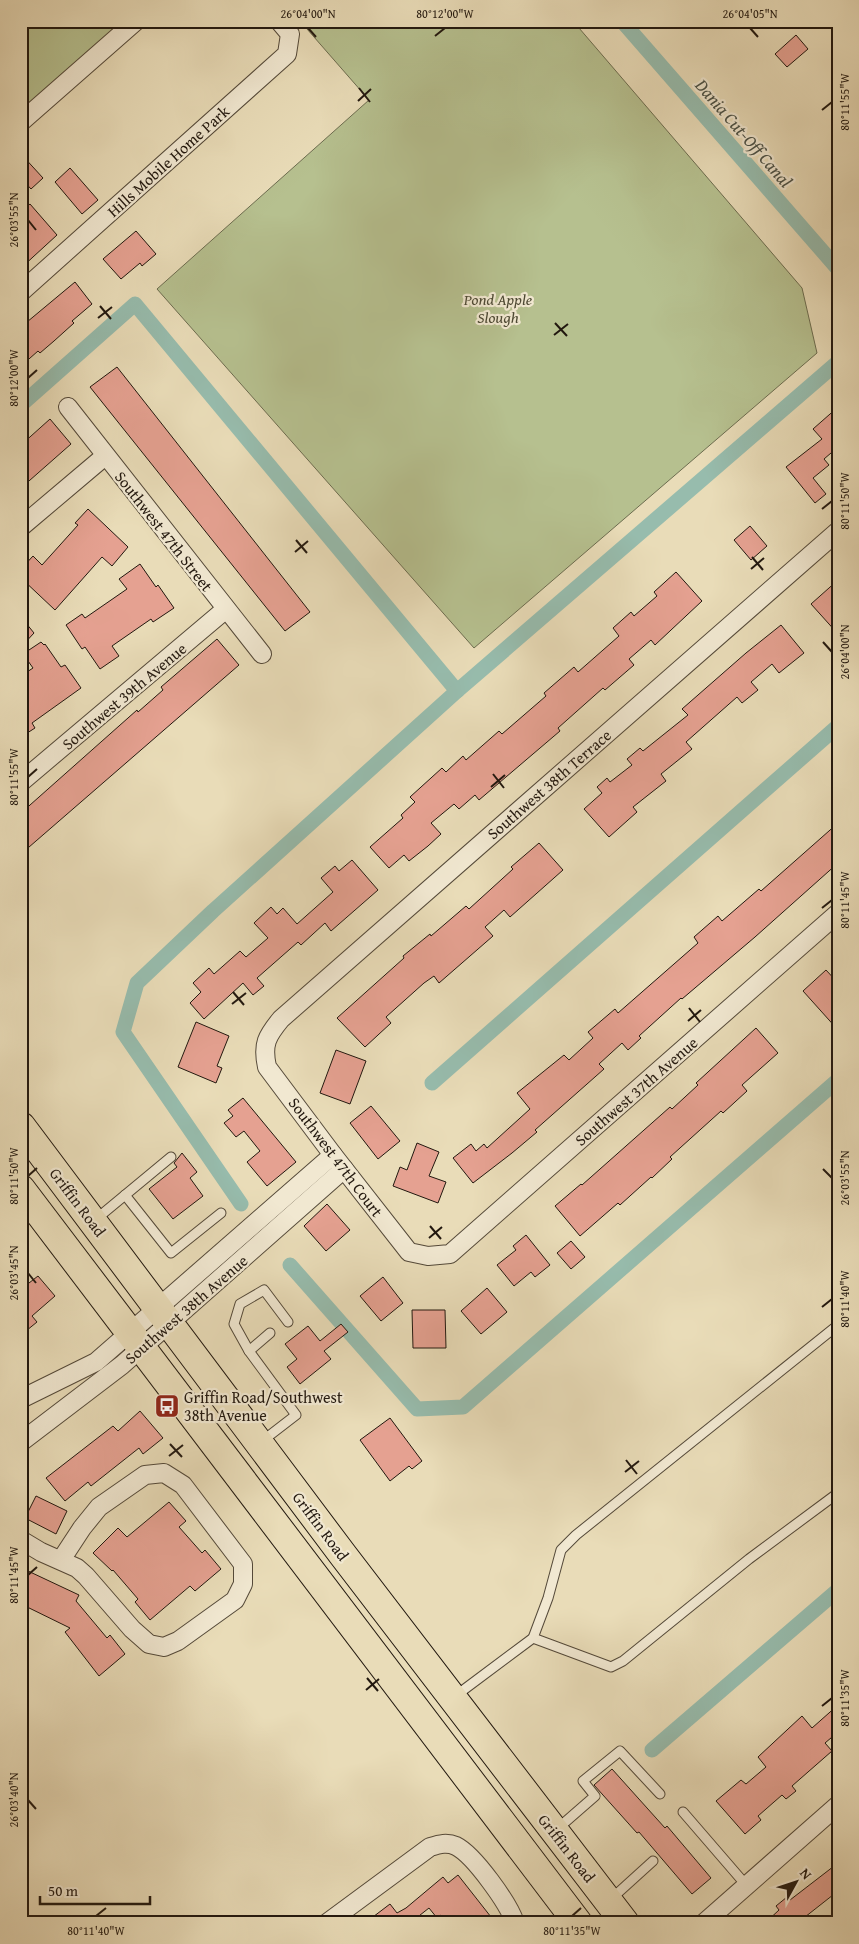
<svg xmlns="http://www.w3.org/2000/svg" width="859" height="1944" viewBox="0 0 859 1944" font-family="'Gentium Book Plus',serif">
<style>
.green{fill:#b6c08f;stroke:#6c6c4f}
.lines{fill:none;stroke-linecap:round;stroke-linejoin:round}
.canal{stroke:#97bcad;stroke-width:15}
.building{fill:#e5a191;stroke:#22180f}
.lane-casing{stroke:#544939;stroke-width:11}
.street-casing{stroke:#544939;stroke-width:20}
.primary-casing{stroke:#22180f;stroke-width:30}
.lane{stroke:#f1e8d1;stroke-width:9}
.street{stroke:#f1e8d1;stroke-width:18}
.primary{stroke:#e9dcb8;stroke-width:28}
.ticks{fill:none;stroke:#22180f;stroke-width:2}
.labels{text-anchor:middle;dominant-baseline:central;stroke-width:4.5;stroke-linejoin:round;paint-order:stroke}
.street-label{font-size:16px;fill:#22180f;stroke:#f1e8d1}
.park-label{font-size:16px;font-style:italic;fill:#4e4a35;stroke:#f1e8d1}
.poi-label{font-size:16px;fill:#22180f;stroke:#f1e8d1;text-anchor:start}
.water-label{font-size:18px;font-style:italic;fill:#4b5146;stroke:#f1e8d1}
.neatline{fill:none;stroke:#22180f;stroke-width:2}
.ticks-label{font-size:12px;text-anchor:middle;fill:#22180f}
</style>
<rect width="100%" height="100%" fill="#e9dcb8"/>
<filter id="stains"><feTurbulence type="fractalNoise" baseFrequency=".004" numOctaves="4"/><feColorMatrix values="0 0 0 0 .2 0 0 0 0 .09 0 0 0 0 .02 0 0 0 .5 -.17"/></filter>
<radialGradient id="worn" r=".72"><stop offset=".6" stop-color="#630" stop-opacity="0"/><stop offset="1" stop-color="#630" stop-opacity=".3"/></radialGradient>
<g class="green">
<polygon points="21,21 124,21 21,111"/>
<polygon points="300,21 573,21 802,288 817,353 474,648 157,289 369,100"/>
</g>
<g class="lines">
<g class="canal">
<polyline points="622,21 838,269"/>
<polyline points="21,405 135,304 457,691"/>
<polyline points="432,1083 838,726"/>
<polyline points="241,1204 123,1032 137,983 213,911 457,691 838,362"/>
<polyline points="290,1265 417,1409 463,1407 838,1080"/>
<polyline points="652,1750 838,1590"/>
</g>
</g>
<g class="building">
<polygon points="796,35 808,49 787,67 775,54"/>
<polygon points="21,154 43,178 31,189 21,178"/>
<polygon points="70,168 98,200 82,214 55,182"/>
<polygon points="30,204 57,235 21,268 21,212"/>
<polygon points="136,231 156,254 142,266 140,263 121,279 103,259"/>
<polygon points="75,282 92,304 72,321 74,323 54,341 40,353 38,351 21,366 21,327"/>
<polygon points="117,367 310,612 285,631 90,387"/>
<polygon points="838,407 838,447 824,459 829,465 813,478 826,494 815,503 786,467 822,439 813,429"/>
<polygon points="50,419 71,444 21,488 21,445"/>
<polygon points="88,509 128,547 112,566 102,557 55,610 21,578 21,569 33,556 42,565 78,525 75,523"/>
<polygon points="750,526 767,546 751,560 734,540"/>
<polygon points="140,564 156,587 158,585 174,608 153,622 151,619 112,646 119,656 100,669 85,647 82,649 66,625 82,614 85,618 127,589 119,579"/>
<polygon points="676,572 702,601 655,645 651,640 629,659 634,665 605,690 603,688 558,728 560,731 479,800 475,795 459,809 454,804 431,823 441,834 428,846 409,861 404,855 389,868 370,847 403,818 401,815 415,802 410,797 442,768 446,772 463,756 466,760 499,731 502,734 546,696 544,693 574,667 578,672 619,636 613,628 631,612 634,616 657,596 654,592"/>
<polygon points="838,580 838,634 811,604"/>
<polygon points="21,617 34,633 21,647"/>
<polygon points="781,625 804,653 779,673 772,664 751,682 758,690 742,703 737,697 686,742 692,749 661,774 666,781 633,807 637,812 609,837 584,809 602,793 597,787 607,778 610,782 632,765 627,759 640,748 643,751 688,715 682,709 746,653"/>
<polygon points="217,639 239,665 21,854 21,813 137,710 138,712 163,690 161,687"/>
<polygon points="41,642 44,645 45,644 61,667 65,665 81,688 32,723 35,728 21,737 21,676 33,668 23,654"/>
<polygon points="838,823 838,863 755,937 682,999 681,998 639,1036 641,1038 628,1050 622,1043 599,1064 604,1069 535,1130 537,1132 512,1153 473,1183 453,1158 471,1144 476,1151 484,1144 487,1148 530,1109 517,1093 564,1055 569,1060 593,1038 588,1032 615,1009 618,1013 698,943 694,937 718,916 722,921 759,889 761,891"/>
<polygon points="539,843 563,870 510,917 504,910 485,927 493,936 439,983 434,976 424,983 386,1017 391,1023 365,1047 337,1018 404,958 403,956 430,934 431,936 466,906 469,909 513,869 511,867"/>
<polygon points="352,860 378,890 331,931 325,923 301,945 298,942 257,978 264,986 253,995 243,983 204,1019 190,1003 201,992 193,983 209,968 214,974 240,951 246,957 268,938 254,923 271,907 277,914 283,908 297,924 333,892 321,878 335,866 339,871"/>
<polygon points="826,970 838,983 838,1030 803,991"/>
<polygon points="196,1022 229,1036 217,1066 222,1068 216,1083 178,1067"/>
<polygon points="756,1028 778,1053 742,1085 747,1091 723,1113 721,1111 670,1157 672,1159 652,1178 651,1177 620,1205 618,1203 580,1236 555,1206 581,1184 582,1185 670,1107 672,1109 698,1085 696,1083"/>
<polygon points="336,1050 366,1061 350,1104 320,1093"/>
<polygon points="243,1098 296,1162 267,1186 247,1162 260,1151 244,1131 236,1137 224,1123 233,1116 228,1110"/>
<polygon points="371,1106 400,1141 378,1159 350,1123"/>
<polygon points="417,1143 439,1152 429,1176 446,1182 438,1203 393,1186 400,1167 407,1170"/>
<polygon points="182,1153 197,1172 190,1178 203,1196 173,1219 149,1189 177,1167 174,1163"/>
<polygon points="327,1204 350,1230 326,1251 304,1226"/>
<polygon points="526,1235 550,1265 535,1277 531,1272 514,1286 497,1265 516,1250 513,1246"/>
<polygon points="571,1241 585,1257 571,1269 557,1253"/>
<polygon points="21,1274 29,1283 38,1276 55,1296 32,1316 37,1322 21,1335"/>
<polygon points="383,1277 403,1303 381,1321 360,1296"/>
<polygon points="487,1288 507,1312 481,1334 461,1311"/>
<polygon points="412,1310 445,1310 446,1348 413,1348"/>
<polygon points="341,1324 348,1332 324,1351 331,1359 300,1384 287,1367 297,1359 285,1344 308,1326 320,1341"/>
<polygon points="140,1411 163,1438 143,1454 139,1448 91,1486 88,1482 65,1501 46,1478 113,1426 118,1431"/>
<polygon points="390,1418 422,1461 412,1469 409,1466 390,1481 360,1440"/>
<polygon points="36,1496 67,1511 56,1534 25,1518"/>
<polygon points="169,1502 186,1521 179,1527 202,1553 205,1550 221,1569 195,1591 190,1586 150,1620 135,1602 138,1599 113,1570 112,1571 93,1553 118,1528 127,1537"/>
<polygon points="28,1571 79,1595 76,1601 107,1638 110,1635 125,1654 99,1676 65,1632 70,1628 21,1604 21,1586"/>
<polygon points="838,1705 838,1732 825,1743 832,1751 792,1786 796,1791 786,1799 782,1795 758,1816 761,1820 745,1834 716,1801 741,1780 746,1784 766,1767 758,1757 802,1716 812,1728"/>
<polygon points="612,1769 665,1828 667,1826 711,1878 692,1894 639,1832 637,1833 594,1785"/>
<polygon points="838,1863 838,1891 805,1917 810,1923 765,1923 779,1910 776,1906 787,1897 790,1900"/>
<polygon points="458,1875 491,1917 484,1923 448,1923 441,1915 437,1918 429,1908 410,1923 365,1923 390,1904 397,1913 406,1908 443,1877 448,1883"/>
</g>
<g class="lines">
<defs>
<g id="lane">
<polyline points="833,21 838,26"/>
<polyline points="125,1195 171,1253 221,1213"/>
<polyline points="95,1220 171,1157"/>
<polyline points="249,1351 270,1333"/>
<polyline points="261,1442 296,1415 249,1351 234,1324 240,1304 264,1290 288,1322"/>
<polyline points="533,1638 611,1667 623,1661 749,1559 838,1493"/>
<polyline points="454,1697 533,1638 548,1598 561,1550 576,1535 838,1325"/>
<polyline points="683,1812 746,1885"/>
<polyline points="556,1830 595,1796 583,1781 620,1751 660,1794"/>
<polyline points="610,1900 653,1861"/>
</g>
<g id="street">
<polyline points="21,122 136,21"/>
<polyline points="21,292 287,54 290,34 279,21"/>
<polyline points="68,407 262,654"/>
<polyline points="21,527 105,456"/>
<path d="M 838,531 L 281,1019 C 267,1036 262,1044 267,1067 L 333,1155 L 409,1252 L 428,1256 L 450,1254 L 838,913"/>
<polyline points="21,782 226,609"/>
<polyline points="21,1399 96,1362 333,1155"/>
<polyline points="21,1442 122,1365 344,1169"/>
<polyline points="21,1540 41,1552 77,1568 86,1576 132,1629 149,1644 164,1647 178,1641 235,1600 243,1584 243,1564 183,1485 164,1473 145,1475 99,1507 82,1528 61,1560"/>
<path d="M 327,1923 L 430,1847 C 440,1844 447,1842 456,1846 C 474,1855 509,1904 515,1923"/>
<polyline points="704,1923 838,1805"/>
</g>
<g id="primary">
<polyline points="21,1126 343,1555 625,1923"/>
<polyline points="21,1189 578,1923"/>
</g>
</defs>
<use href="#lane" class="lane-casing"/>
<use href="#street" class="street-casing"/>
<use href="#primary" class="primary-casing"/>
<use href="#lane" class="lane"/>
<use href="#street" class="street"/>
<use href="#primary" class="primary"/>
</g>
<path class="ticks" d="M 308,28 L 316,37M 750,28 L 758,37M 435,36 L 445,28M 359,88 L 370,102M 358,101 L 371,89M 822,110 L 832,102M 28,220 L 36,230M 100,306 L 111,319M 98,318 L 112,307M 555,323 L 567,336M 554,335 L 568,324M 28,378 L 37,370M 822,509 L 832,501M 296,540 L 307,553M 295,552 L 308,541M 752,557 L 763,570M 751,569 L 764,558M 823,642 L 832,652M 493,774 L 504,788M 28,777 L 37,769M 491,787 L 505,775M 822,908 L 832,900M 233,992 L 244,1005M 232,1004 L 246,993M 689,1008 L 700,1022M 688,1021 L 701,1010M 823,1169 L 832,1178M 28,1176 L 37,1168M 430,1226 L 441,1239M 429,1238 L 442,1227M 28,1273 L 36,1283M 822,1307 L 832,1299M 170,1444 L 182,1457M 169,1456 L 183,1445M 626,1460 L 637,1474M 625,1472 L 639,1461M 28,1575 L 37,1567M 367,1678 L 378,1691M 366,1690 L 379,1679M 822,1706 L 832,1698M 28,1800 L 36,1809M 96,1916 L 106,1908M 572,1916 L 581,1908"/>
<defs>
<symbol id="bus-square" viewBox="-11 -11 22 22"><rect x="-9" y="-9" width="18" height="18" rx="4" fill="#8f2418" stroke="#f1e8d1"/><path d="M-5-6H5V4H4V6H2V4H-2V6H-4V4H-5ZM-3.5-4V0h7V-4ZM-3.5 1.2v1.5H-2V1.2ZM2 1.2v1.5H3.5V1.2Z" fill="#fff"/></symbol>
</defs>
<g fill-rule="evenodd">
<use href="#bus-square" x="153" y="1392" width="28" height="28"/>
</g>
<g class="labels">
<g class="street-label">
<text transform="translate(168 161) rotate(-42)">Hills Mobile Home Park</text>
<text transform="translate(164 531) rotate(52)">Southwest 47th Street</text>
<text transform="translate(124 696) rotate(-40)">Southwest 39th Avenue</text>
<text transform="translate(549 784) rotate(-41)">Southwest 38th Terrace</text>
<text transform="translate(636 1091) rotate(-41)">Southwest 37th Avenue</text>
<text transform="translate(336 1157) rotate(53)">Southwest 47th Court</text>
<text transform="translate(78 1202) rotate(53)">Griffin Road</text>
<text transform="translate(186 1309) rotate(-41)">Southwest 38th Avenue</text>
<text transform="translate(321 1526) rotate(53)">Griffin Road</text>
<text transform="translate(567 1848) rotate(52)">Griffin Road</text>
</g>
<g class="park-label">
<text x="498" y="299">Pond Apple<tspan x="498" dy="18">Slough</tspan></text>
</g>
<g class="poi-label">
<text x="184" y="1397">Griffin Road/Southwest<tspan x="184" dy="18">38th Avenue</tspan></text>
</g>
<g class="water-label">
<text transform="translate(744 133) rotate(49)">Dania Cut-Off Canal</text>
</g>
</g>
<rect width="859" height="1944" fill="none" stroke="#e9dcb8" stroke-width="55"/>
<g transform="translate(796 1882) rotate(50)" stroke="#f1e8d1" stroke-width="4" paint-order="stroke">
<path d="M0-4L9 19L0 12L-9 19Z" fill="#22180f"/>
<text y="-8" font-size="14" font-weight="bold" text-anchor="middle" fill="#22180f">N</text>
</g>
<path d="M40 1896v8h110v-8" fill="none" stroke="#22180f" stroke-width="2.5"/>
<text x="48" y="1896" font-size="15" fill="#22180f" stroke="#f1e8d1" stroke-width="4" paint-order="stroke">50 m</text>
<rect x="28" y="28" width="804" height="1888" class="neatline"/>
<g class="ticks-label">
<text x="308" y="18">26°04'00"N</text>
<text x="445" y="18">80°12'00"W</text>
<text x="750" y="18">26°04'05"N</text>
<text transform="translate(845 102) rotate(-90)" y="4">80°11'55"W</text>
<text transform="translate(14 220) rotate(-90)" y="4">26°03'55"N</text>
<text transform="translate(14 378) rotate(-90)" y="4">80°12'00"W</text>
<text transform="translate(845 501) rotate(-90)" y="4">80°11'50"W</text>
<text transform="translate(845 652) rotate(-90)" y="4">26°04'00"N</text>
<text transform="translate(14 777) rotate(-90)" y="4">80°11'55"W</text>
<text transform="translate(845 900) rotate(-90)" y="4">80°11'45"W</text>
<text transform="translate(14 1176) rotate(-90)" y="4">80°11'50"W</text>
<text transform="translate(845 1178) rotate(-90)" y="4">26°03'55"N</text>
<text transform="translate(14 1273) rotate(-90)" y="4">26°03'45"N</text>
<text transform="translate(845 1299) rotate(-90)" y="4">80°11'40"W</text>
<text transform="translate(14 1575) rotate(-90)" y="4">80°11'45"W</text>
<text transform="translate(845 1698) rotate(-90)" y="4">80°11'35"W</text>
<text transform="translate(14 1800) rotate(-90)" y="4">26°03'40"N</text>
<text x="96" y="1935">80°11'40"W</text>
<text x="572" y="1935">80°11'35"W</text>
</g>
<rect width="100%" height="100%" filter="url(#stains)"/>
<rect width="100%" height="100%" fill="url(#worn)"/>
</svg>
